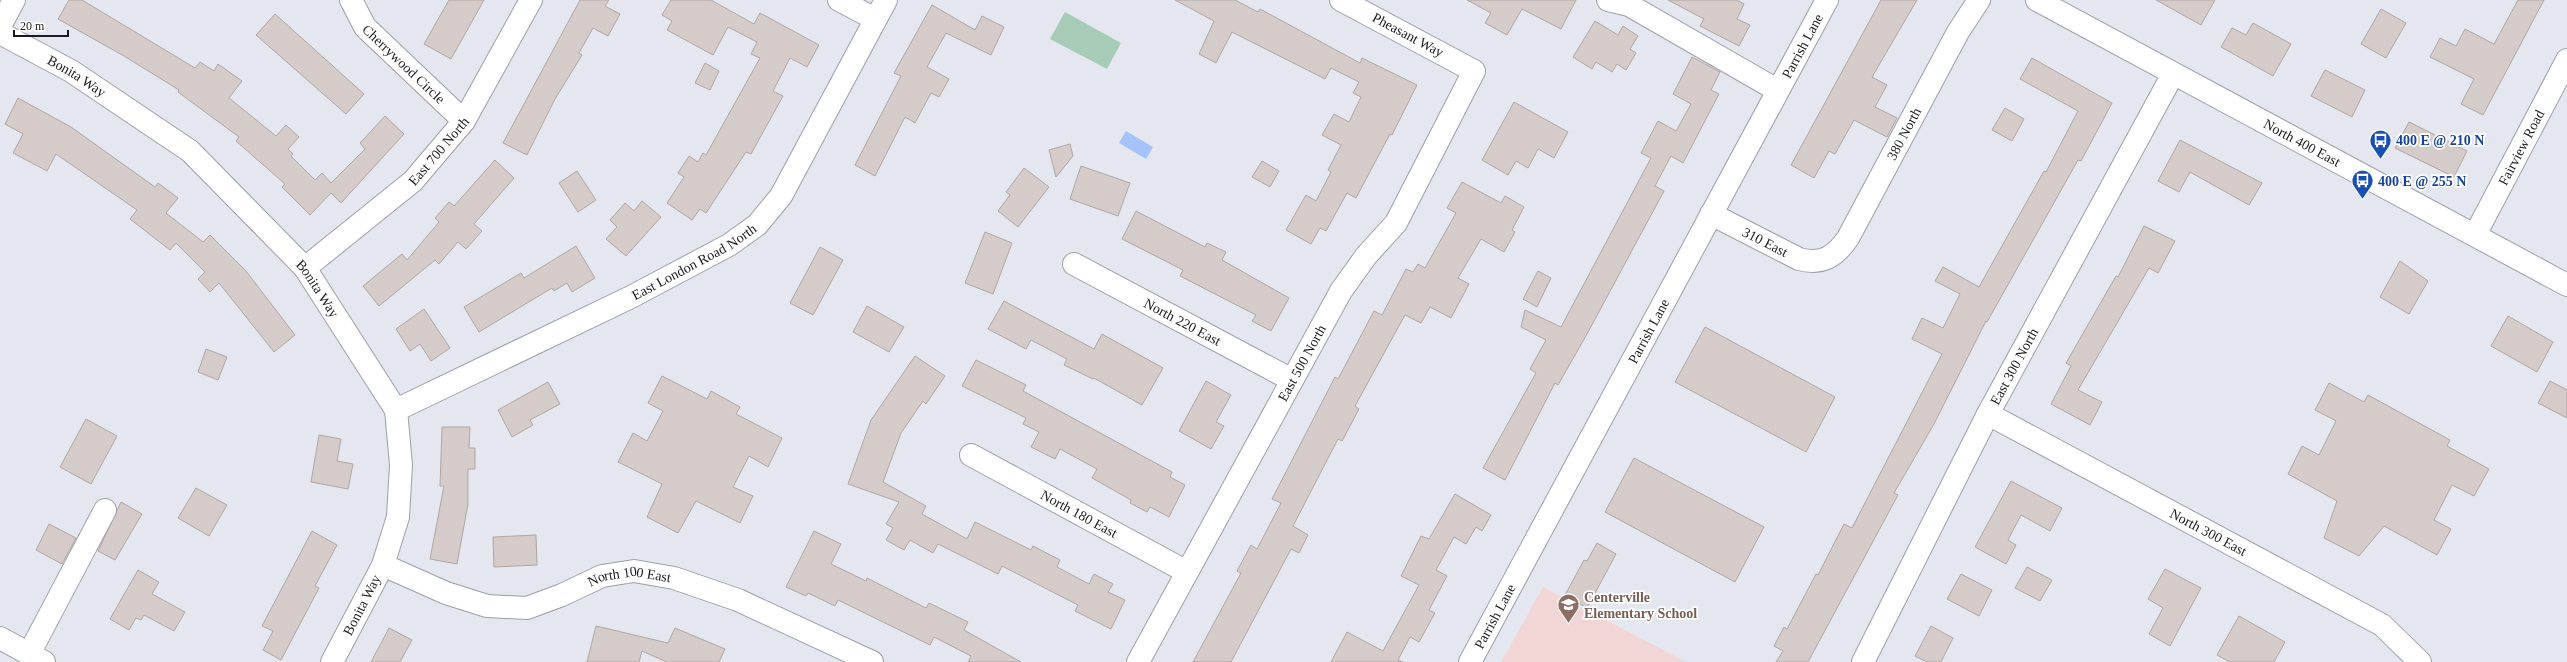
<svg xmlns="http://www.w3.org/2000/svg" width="2567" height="662" viewBox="0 0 2567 662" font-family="Georgia,serif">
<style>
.education{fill:#f1d6d5}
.green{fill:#a6cbb6}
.water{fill:#a4c3f8}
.building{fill:#d5cbc8;stroke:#afa5a3}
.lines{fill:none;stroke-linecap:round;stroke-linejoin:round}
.minor-casing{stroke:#9d9fa7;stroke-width:24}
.major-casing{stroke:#9d9fa7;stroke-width:24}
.minor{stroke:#fff;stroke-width:22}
.major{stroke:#fff;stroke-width:22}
.labels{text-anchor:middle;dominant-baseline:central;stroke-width:3.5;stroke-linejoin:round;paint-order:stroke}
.street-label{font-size:14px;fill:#1a1a1d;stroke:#fff}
.transit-label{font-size:14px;font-weight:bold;fill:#164399;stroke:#fff;text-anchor:start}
.education-label{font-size:14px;font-weight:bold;fill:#785e54;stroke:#fff;text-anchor:start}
</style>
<rect width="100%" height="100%" fill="#e5e7f0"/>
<polygon class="education" points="1543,587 1686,662 1501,662"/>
<polygon class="green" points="1065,12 1121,43 1107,69 1050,39"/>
<polygon class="water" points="1126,131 1153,147 1146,159 1119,143"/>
<g class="building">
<polygon points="69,0 82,0 195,68 200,62 214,71 218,64 242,81 229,98 276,136 286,125 299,137 288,149 293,154 291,156 315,180 322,173 331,183 365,149 360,143 385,116 404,134 341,203 331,193 310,215 282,187 285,184 236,141 239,137 178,92 179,90 124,56 58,19"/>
<polygon points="449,0 484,0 451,59 424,44"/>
<polygon points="580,0 609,0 605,6 620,14 608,36 593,28 579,53 582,55 555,99 527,155 503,143"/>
<polygon points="671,0 711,0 754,24 760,13 819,45 807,67 790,58 773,91 783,96 751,154 746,152 706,213 700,209 692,220 667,203 684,177 678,173 689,156 698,162 703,153 706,155 760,58 751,54 757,42 728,27 713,55 667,30 672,21 662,15"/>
<polygon points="1175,0 1235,0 1258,12 1260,9 1360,63 1362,58 1417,85 1392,135 1390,134 1356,198 1347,193 1326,231 1320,228 1311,244 1286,230 1306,195 1316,201 1331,172 1328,170 1341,145 1322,135 1334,114 1349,122 1361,97 1353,93 1359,82 1331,68 1325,79 1232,32 1216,63 1199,54 1214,21"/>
<polygon points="1467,0 1576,0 1561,29 1522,9 1507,35 1485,23 1491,13"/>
<polygon points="1668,0 1737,0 1744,4 1737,19 1750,25 1739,46 1700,26 1704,19"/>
<polygon points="1881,0 1917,0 1872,77 1887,85 1875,107 1897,118 1887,137 1854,120 1835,154 1829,151 1814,178 1791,165"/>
<polygon points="2156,0 2215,0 2201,25"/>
<polygon points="2518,0 2544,0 2483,115 2461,104 2474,79 2430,57 2440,38 2456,46 2465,29 2494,44"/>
<polygon points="932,5 975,30 982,16 1004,27 991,55 946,33 927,67 949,79 939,97 931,93 915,123 905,117 875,176 855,165 901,76 894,73"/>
<polygon points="2381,9 2406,23 2386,58 2361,44"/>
<polygon points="275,14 364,94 346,114 256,35"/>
<polygon points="1595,21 1618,35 1623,26 1638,36 1630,49 1636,53 1626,70 1617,64 1612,72 1596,62 1592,69 1573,57"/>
<polygon points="2253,23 2291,44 2273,76 2221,47 2232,28 2246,35"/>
<polygon points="1692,57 1720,72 1711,90 1719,94 1683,163 1671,156 1655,186 1664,191 1587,334 1558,385 1555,383 1505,480 1483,468 1536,373 1530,369 1546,340 1521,327 1525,310 1561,327 1651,158 1641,153 1658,121 1676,131 1691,104 1673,94"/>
<polygon points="2032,58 2112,103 2081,161 2078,160 1987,322 1986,321 1934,424 1894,493 1898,495 1808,662 1776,662 1783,651 1774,646 1784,627 1787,629 1816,574 1818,575 1844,524 1852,528 1942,354 1912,339 1922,318 1943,328 1960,294 1935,281 1943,267 1979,287 2044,171 2046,172 2078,111 2020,79"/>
<polygon points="705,63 719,71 710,90 695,83"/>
<polygon points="2325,70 2365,90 2352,117 2311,96"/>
<polygon points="18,98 71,127 155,187 158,183 178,198 166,213 203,242 210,235 246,271 295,335 274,352 219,283 210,292 198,279 205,272 176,243 170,250 130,219 137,210 56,154 47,171 13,153 23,134 5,124"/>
<polygon points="1514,102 1568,132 1554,158 1538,149 1528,168 1516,161 1508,175 1482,160"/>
<polygon points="2005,108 2024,119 2012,141 1992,130"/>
<polygon points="2409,122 2467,151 2454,177 2395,148"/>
<polygon points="2180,140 2262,183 2249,205 2190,172 2179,192 2158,181"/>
<polygon points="1070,144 1073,156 1056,177 1049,150"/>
<polygon points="495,160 514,178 474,224 482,231 466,249 458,242 439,264 435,260 379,306 363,286 402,254 407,260 439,222 435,218 449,202 454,206"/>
<polygon points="1262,161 1279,171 1270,187 1252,177"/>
<polygon points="1081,166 1130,183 1118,216 1070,199"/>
<polygon points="1024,168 1049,187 1018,227 998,211 1010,195 1006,192"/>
<polygon points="577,171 596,200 578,212 559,183"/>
<polygon points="1462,182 1501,203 1505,196 1524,207 1512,230 1515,232 1504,252 1481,239 1458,278 1469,284 1451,318 1430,307 1421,323 1405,315 1355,406 1359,409 1342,441 1338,439 1293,526 1308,535 1299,553 1291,549 1231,662 1193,662 1241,573 1237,571 1251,545 1257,549 1281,503 1272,499 1335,377 1338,379 1374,311 1382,315 1406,269 1413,272 1418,264 1425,268 1456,213 1447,208"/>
<polygon points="642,201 661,217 626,256 606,239 617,227 610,220 625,203 634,211"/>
<polygon points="1136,211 1205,247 1207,243 1226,252 1222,260 1289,298 1271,331 1252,321 1256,315 1180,276 1183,270 1122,239"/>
<polygon points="2144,226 2175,241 2158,273 2149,268 2078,390 2102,402 2090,425 2051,404 2071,366 2066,363 2116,276 2118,277"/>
<polygon points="985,232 1012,243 993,294 965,283"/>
<polygon points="576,246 595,278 572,292 567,283 554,291 552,288 479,332 464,307 521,273 524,278"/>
<polygon points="820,247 843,260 813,315 790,303"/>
<polygon points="2400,261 2428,281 2409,314 2380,297"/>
<polygon points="1538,271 1551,278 1537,307 1523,299"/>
<polygon points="1004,301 1094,349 1102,334 1163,368 1142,405 1094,378 1093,379 1064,365 1067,359 1031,340 1026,349 988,329"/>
<polygon points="867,306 904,327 889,352 853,332"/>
<polygon points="424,309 450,348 431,361 420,344 410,351 396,329"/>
<polygon points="2508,316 2553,342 2537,372 2491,346"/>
<polygon points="1705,327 1835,397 1806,452 1675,382"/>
<polygon points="206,349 227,357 218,380 198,372"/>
<polygon points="915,356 945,376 926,404 923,401 901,433 883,482 926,506 922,514 967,539 975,522 1031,550 1033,546 1060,560 1057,567 1089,584 1094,574 1113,584 1108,592 1125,600 1111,629 1075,611 1078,605 1002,566 998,574 938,544 933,553 910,540 904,550 886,540 893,528 886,524 899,502 848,484 871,420"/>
<polygon points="976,360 1026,385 1023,391 1172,472 1170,477 1185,485 1169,517 1150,507 1147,512 1130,503 1131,500 1092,478 1097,469 1060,449 1055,459 1031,447 1039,432 1023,424 1026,418 962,386"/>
<polygon points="662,376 707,399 711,391 740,407 736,414 782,438 768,467 749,456 733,487 753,496 740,523 696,501 678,533 647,517 662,484 618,462 633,433 647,441 663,411 648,403"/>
<polygon points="1206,381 1231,395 1216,422 1224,426 1211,449 1179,431"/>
<polygon points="2550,381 2567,390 2567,418 2538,403"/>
<polygon points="548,382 560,404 530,420 533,425 512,437 498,410"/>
<polygon points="2329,383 2364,402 2368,395 2450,440 2447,446 2489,469 2474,496 2452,485 2434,520 2451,529 2437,555 2384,526 2359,556 2324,538 2337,501 2288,474 2302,446 2319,455 2336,421 2315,410"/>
<polygon points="86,419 117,436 91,484 60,467"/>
<polygon points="442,427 470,427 469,448 475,448 475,469 468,469 468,504 457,564 430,559 444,486 440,486"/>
<polygon points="319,435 341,439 337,461 353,464 348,489 311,482"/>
<polygon points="1634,458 1764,527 1735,582 1605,512"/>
<polygon points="2011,481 2062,508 2050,531 2021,515 2008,540 2016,545 2006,564 1975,547"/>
<polygon points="196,488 227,505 209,536 178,518"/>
<polygon points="1455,494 1491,515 1482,531 1476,527 1466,544 1454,537 1436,570 1447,576 1429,610 1435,613 1419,642 1410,637 1398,660 1403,662 1331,662 1347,632 1383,651 1419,585 1401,576 1421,536 1429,539"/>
<polygon points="121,502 142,514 115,560 98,551"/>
<polygon points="49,524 76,538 62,564 36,550"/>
<polygon points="312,531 337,545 315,586 319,588 281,660 263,650 273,631 262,626"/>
<polygon points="814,531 841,544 831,564 866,581 867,578 926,608 929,603 968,622 964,630 1021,662 968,662 971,656 934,637 930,645 838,600 835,606 808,593 806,596 786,587"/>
<polygon points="536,535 537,565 494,567 493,537"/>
<polygon points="1597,543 1616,554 1587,608 1565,595 1584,560 1587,561"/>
<polygon points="2027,567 2052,580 2040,601 2015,588"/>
<polygon points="2165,569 2201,588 2170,646 2149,634 2163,608 2148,599"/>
<polygon points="138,570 159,582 152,594 185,612 174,631 144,615 141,620 136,618 129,630 110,619"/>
<polygon points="1961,574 1992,590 1979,616 1947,599"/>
<polygon points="2239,616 2285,642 2274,662 2230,662 2217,655"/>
<polygon points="596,626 668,643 675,628 725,649 719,662 667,662 642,651 639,662 587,662"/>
<polygon points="1931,626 1953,638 1941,662 1927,662 1915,656"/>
<polygon points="389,628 412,640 400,662 371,662"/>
</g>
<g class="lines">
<defs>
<g id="minor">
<path id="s1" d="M 351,0 L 365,27 L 464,121"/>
<polyline points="839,0 875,19"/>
<polyline points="1608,0 1629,5 1777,90"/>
<path id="s2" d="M 2037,0 L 2567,285"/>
<polyline points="0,26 14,0"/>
<path id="s3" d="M 0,33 L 71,71 L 190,151 L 305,268 L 396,410 L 401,465 L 398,517 L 383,565 L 332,662"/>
<path id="s4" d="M 1711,214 L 1799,259 C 1822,265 1835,257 1848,238 L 1958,32 L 1979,0"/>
<path id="s5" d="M 2475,235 L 2567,60"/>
<path id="s6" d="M 1074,264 L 1292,380"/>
<path id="s7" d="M 305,268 L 413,181 L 464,121 L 531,0"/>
<path id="s8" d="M 396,410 L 631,297 L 729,245 L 757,225 L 781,196 L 886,0"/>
<path id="s9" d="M 1988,414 L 2382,625 L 2420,662"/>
<path id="s10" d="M 971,455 L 1187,572"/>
<path id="s11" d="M 383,565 L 446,593 L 487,606 L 527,608 L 562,595 L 602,576 L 634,571 L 674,578 L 738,600 L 872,662"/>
<polyline points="29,654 105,510"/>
<path id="s12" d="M 1138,662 L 1341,291 L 1366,256 L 1396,223 L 1474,71 L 1341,0"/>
<path id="s13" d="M 1470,662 L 1827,0"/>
<path id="s14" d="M 1863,662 L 1988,414 L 2173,74"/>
</g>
<polyline id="major" points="0,638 44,662"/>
</defs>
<use href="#minor" class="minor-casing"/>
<use href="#major" class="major-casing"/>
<use href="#minor" class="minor"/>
<use href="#major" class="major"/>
</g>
<defs>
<symbol id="bus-pin" viewBox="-11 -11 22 30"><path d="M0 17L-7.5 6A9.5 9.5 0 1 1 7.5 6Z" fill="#1a4fb4" stroke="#fff"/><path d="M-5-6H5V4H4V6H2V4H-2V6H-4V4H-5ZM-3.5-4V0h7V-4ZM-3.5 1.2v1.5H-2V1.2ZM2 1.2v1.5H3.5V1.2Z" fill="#fff"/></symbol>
<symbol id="school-pin" viewBox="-11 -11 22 30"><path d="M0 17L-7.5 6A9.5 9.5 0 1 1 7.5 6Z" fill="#8d6e63" stroke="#fff"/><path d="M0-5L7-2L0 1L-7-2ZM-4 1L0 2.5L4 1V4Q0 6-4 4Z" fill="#fff"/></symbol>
</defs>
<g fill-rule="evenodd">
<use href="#bus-pin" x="2368" y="128" width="25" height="34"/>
<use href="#bus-pin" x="2350" y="168" width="25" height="34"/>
<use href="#school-pin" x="1556" y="592" width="25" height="34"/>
</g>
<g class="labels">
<g class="street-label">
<text transform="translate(1408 35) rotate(28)">Pheasant Way</text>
<text stroke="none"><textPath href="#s13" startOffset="700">Parrish Lane</textPath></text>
<text stroke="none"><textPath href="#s1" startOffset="84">Cherrywood Circle</textPath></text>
<text stroke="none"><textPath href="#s3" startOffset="88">Bonita Way</textPath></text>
<text stroke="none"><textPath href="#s4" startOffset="275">380 North</textPath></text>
<text stroke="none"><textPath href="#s2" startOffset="301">North 400 East</textPath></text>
<text stroke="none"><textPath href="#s5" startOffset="99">Fairview Road</textPath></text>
<text stroke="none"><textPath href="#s7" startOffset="178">East 700 North</textPath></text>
<text stroke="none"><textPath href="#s4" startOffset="61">310 East</textPath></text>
<text stroke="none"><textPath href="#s8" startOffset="333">East London Road North</textPath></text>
<text stroke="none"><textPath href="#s3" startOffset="412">Bonita Way</textPath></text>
<text stroke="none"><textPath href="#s6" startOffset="123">North 220 East</textPath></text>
<text stroke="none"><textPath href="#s13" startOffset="376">Parrish Lane</textPath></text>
<text stroke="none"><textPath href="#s12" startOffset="341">East 500 North</textPath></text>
<text stroke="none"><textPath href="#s14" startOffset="332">East 300 North</textPath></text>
<text stroke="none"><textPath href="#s10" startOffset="123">North 180 East</textPath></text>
<text stroke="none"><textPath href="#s9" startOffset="250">North 300 East</textPath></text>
<text stroke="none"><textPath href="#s11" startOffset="261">North 100 East</textPath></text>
<text transform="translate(362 605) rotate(-63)">Bonita Way</text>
<text stroke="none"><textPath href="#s13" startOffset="52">Parrish Lane</textPath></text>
</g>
<g class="transit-label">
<text x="2396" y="140">400 E @ 210 N</text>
<text x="2378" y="181">400 E @ 255 N</text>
</g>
<g class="education-label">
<text x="1584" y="597">Centerville<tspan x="1584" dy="16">Elementary School</tspan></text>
</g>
</g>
<path d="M14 30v6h54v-6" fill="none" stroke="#1a1a1d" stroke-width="2"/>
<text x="20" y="30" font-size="12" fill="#1a1a1d" stroke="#ffffff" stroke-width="3" paint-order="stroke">20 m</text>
</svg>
